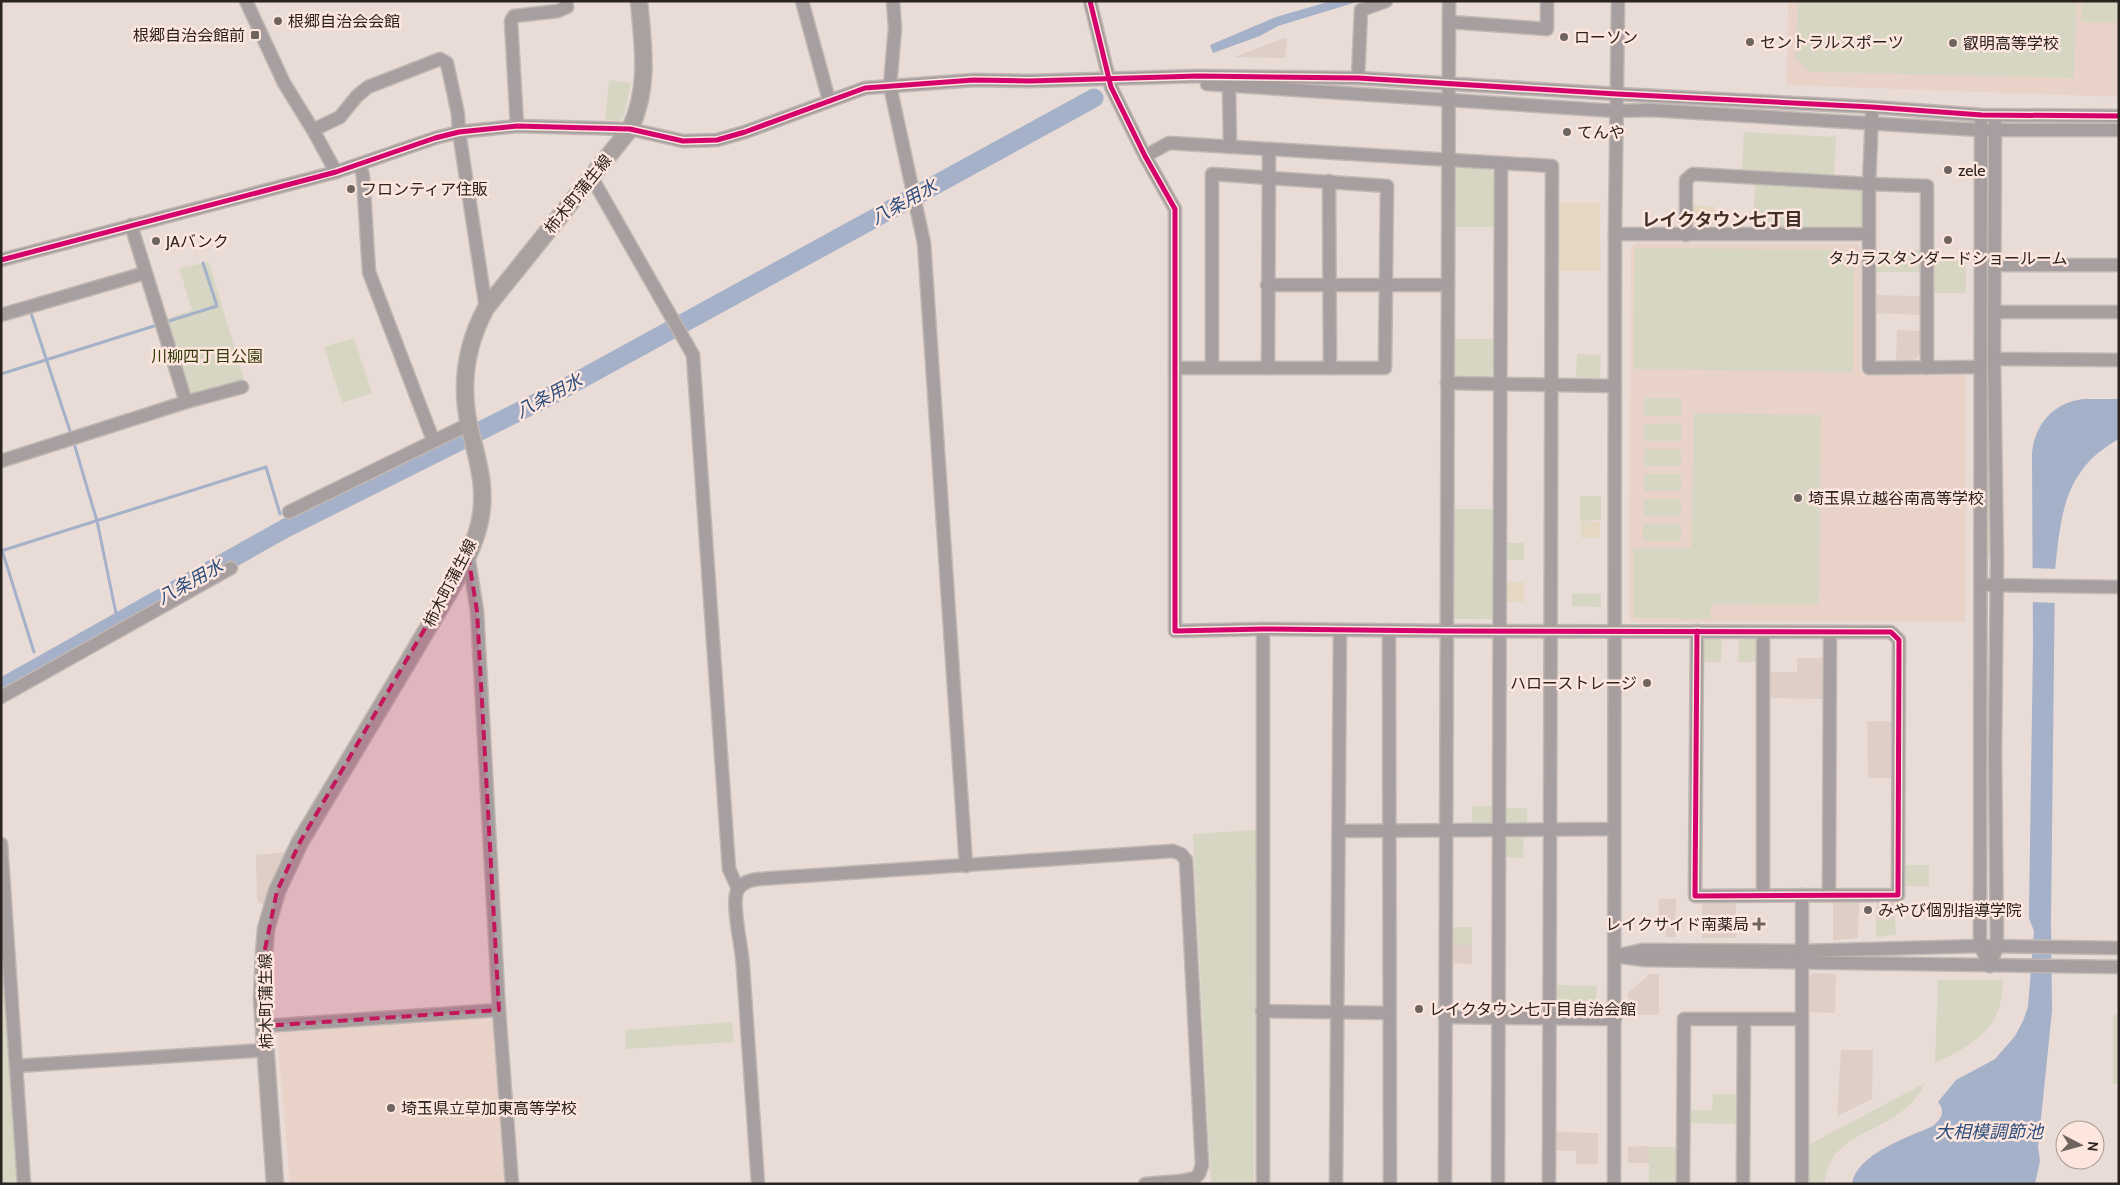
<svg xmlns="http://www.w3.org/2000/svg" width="2120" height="1185" viewBox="0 0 2120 1185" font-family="Cabin,'Noto Sans JP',sans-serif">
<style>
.industrial{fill:#dfcec5}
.built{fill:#e9d3c9}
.green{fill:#d7d6c2}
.sand{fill:#e4d8c2}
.water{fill:#a4b1c8}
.pier{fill:#e9dcd7}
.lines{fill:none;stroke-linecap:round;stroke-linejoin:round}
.stream{stroke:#a4b1c8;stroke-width:3}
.river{stroke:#a4b1c8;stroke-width:19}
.minor-casing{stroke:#c1b8b4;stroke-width:15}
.major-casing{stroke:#c1b8b4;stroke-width:19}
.minor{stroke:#a69e9f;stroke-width:12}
.major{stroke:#a9a0a0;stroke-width:16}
.cycleway-casing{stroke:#fde6dd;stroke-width:8}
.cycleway{stroke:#d6006c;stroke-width:5}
.marked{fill:#c2185b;fill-opacity:0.2;stroke:#c2185b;stroke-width:4;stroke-dasharray:10 6;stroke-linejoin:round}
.poi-dot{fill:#6e6460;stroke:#fde6dd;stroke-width:2}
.labels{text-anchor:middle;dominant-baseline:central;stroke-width:5;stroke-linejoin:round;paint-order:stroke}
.poi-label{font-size:16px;fill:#2b2320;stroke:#fde6dd;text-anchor:start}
.street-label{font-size:16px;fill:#2b2320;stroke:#fde6dd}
.park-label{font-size:16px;fill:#323c0b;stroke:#fde6dd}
.water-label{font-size:18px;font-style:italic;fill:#2d4f7e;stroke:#fde6dd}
.neighbourhood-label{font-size:18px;font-weight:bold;fill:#413028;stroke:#fde6dd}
</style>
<rect width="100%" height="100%" fill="#e9dcd7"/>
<g class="industrial">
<polygon points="1287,38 1285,58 1234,57 1282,39"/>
<polygon points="1875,295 1921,296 1920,315 1875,313"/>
<polygon points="1897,330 1922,331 1921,353 1914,361 1896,360"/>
<polygon points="1797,658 1825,658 1824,699 1768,698 1769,672 1797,672"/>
<polygon points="1867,721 1892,721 1892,778 1868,778"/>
<polygon points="285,852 269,889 264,905 259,903 257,898 256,855"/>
<polygon points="1659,899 1676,899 1675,937 1666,937 1666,923 1658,923"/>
<polygon points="1877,899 1895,900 1895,919 1876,919"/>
<polygon points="1736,900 1736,938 1702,938 1702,901"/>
<polygon points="1833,901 1859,901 1858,938 1833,940"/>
<polygon points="1453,945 1472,945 1472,964 1452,963"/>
<polygon points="1813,973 1836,974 1835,1013 1807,1012 1808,977"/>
<polygon points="1650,974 1659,974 1659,1015 1629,1015 1628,993"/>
<polygon points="1841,1050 1873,1050 1872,1099 1837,1116"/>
<polygon points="1555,1132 1598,1133 1598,1164 1576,1164 1576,1151 1554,1151"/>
<polygon points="1649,1146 1649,1163 1628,1163 1628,1147"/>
</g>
<g class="built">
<polygon points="1788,1 2119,1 2119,97 1787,85"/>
<polygon points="1636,243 1857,244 1861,250 1860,372 1962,374 1966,378 1965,622 1633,622 1629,617 1631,249"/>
<polygon points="493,1017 505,1184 290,1184 277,1032"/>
</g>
<g class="green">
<polygon points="1798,1 2077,1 2074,78 1811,72 1795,58"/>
<polygon points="2082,1 2119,1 2119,23 2081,22"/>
<polygon points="609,80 631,83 624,116 619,121 605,119"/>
<polygon points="1744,132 1836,137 1834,176 1742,171"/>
<polygon points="1459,167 1490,169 1495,175 1495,227 1454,227 1454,171"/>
<polygon points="1755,183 1861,191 1865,196 1865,225 1860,228 1753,229"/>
<polygon points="1990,206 1991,529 1989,558 1986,556 1987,320 1985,252"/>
<polygon points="1635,248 1854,250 1853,372 1633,369"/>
<polygon points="1920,250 1921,272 1876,272 1875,251"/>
<rect x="1931" y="260" width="35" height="33"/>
<polygon points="209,262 245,383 191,397 166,319 192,310 179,268"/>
<polygon points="354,338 372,393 342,403 324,347"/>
<polygon points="1453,339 1495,339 1495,372 1488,378 1458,378 1453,373"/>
<polygon points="1577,354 1601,355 1600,378 1576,377"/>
<rect x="1644" y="398" width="37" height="18"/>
<polygon points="1694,413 1821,415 1819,605 1711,604 1710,619 1636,618 1633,615 1633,548 1691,548"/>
<polygon points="1681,423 1681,441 1644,441 1644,424"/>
<rect x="1644" y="449" width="37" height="17"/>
<rect x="1644" y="474" width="37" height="17"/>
<polygon points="1580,496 1601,496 1601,520 1580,521"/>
<rect x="1644" y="499" width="37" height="17"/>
<polygon points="1452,509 1495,509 1496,619 1453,619"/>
<rect x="1643" y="524" width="38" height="17"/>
<polygon points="1505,543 1524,543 1524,560 1504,560"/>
<polygon points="1572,593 1601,594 1601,607 1572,606"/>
<polygon points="1705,636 1722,636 1721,662 1701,662 1701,641"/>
<polygon points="1739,636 1752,636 1759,641 1758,662 1738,662"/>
<polygon points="1472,806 1495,806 1494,821 1490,825 1472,824"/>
<polygon points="1504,808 1527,808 1527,826 1508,826 1504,819"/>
<polygon points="1256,830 1254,1184 1211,1184 1193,834"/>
<polygon points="1510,836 1524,836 1523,858 1505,857 1505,839"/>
<polygon points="1903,865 1929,865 1929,886 1902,886"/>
<polygon points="1,913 19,1184 1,1184"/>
<polygon points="1876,919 1895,919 1896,935 1876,937"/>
<rect x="1453" y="927" width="19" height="18"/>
<path d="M 1938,980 L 2003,980 C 2003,1028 1975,1044 1935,1063 Z"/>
<polygon points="1557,985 1597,986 1596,1014 1556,1013"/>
<rect x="2113" y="1014" width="6" height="70"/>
<polygon points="732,1022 734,1042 626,1049 625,1030"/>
<path d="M 1925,1083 C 1919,1095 1912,1104 1901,1112 C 1873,1134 1828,1138 1825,1184 L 1806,1184 L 1808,1145 Z"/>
<polygon points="1713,1094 1737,1094 1737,1124 1688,1123 1688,1110 1712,1110"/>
<polygon points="1649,1147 1678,1147 1678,1180 1673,1184 1649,1184"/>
</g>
<g class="sand">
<rect x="1557" y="203" width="43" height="68"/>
<polygon points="1691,205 1715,206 1714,229 1695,229 1691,223"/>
<rect x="1581" y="522" width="19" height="16"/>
<rect x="1505" y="582" width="19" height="20"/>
</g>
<g class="water">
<polygon points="1331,1 1360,1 1278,26 1260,36 1213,53 1210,45 1276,17"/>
<path d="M 2083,399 L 2119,399 L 2119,439 C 2064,469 2061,514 2055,570 L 2051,922 L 2052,1011 L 2038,1147 L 2040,1161 L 2035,1184 L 1852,1184 C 1856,1154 1909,1137 1933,1126 C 1941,1119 1946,1112 1938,1102 L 1956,1080 L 1995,1059 L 2015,1036 L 2023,1021 L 2028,1007 L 2034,931 L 2029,918 L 2029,909 L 2033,647 L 2032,453 C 2035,424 2053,403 2083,399 Z"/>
</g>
<polygon class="pier" points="2031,568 2058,569 2057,603 2031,602"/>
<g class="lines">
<g class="stream">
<polyline points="30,310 71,434"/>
<polyline points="166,322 217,306 203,263"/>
<polyline points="1,374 154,326"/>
<polyline points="73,440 97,521 118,623"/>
<polyline points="282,521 284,529"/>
<polyline points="1,547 34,652"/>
<polyline points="1,551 266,467 280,514"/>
<polyline points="37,663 39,667"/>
</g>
<polyline class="river" points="1,688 284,529 552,395 1094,98"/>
<defs>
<g id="minor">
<polyline points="246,1 284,83 313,130 336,172"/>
<polyline points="802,1 829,100"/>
<polyline points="893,1 895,28 890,86 924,243 966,866"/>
<polyline points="1090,1 1111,87 1145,156 1175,209 1175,631 1263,629 1447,631 1891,632 1899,640 1898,895 1695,896 1697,631"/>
<polyline points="1450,22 1547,29 1547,1"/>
<polyline points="1358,78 1361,10 1386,1"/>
<polyline points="1207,84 1616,111 1650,110 1981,130 2119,130"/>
<polyline points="1229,85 1230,147"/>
<polyline points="1981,123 1980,946 1990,966"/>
<polyline points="517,126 511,21 514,16 558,11 567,7 566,1"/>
<polyline points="313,130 340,117 357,96 368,87 440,59 447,63 458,114 459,132 486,308"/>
<polyline points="1145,156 1169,143 1552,166 1549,1184"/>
<polyline points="360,165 363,176 369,272 433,440"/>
<polyline points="592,178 693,355 729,869 738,889"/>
<polyline points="1329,181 1330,368"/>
<polyline points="131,225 186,402"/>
<polyline points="1615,234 1869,234 1869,368 1981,367"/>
<polyline points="1869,234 1869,184 1872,114"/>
<polyline points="1686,235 1686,180 1693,174 1869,184 1927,186 1927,368"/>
<polyline points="1,260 336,172 435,138 459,132 517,126 630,129 683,141 717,140 745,132 865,88 974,80 1030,81 1198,76 1358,78 1617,94 1872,107 1982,115 2119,116"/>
<polyline points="1996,265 2119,265"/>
<polyline points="1267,285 1448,285"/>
<polyline points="1994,312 2119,312"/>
<polyline points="1,315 145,273"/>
<polyline points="1994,359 2119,360"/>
<polyline points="1175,368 1385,368 1387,186 1212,174 1212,368"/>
<polyline points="1268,368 1269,149"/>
<polyline points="1447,383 1615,386"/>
<polyline points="1,461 186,402 242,387"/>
<polyline points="289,512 469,424"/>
<polyline points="468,555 477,611 499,1010 512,1184"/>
<polyline points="1989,585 2119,587"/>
<polyline points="1263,629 1263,1184"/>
<polyline points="1389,630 1390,1184"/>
<polyline points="1,697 231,568"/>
<polyline points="1339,831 1614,829"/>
<polyline points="1,844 24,1184"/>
<polyline points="1829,894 1830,632"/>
<polyline points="1763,895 1763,632"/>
<polyline points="1615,956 1642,950 1801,951 1980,946 2119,948"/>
<polyline points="1622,957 1645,960 2119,967"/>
<polyline points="1990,966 1997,947 1995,753 1997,561 1994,359 1995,122"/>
<polyline points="1262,1011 1389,1013"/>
<polyline points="1445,1017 1615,1019"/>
<polyline points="264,1026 499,1010"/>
<polyline points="16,1066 266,1050"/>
<path d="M 758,1184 C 753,1112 748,1039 743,967 C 742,947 733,913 736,895 C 738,884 749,880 759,879 L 1173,851 L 1181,854 L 1186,860 L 1202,1165 L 1199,1174 L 1195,1178 L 1181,1181 L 1145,1184"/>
<polyline points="1336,1184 1340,630"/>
<polyline points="1445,1184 1449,1"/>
<polyline points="1498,1184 1501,164"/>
<polyline points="1614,1184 1615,234 1618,1"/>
<polyline points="1683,1184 1684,1019 1802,1019"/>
<polyline points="1743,1184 1744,1020"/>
<polyline points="1802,1184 1802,895"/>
</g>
<path id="major" d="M 275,1184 L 262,1000 L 264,954 L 266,929 L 277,891 L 300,842 C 338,778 376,714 415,650 C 436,613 469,566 479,525 C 488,488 477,460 469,425 C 460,383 466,345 486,308 L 630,129 C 650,87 643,46 639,1"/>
</defs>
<use href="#minor" class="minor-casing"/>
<use href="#major" class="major-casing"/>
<use href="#minor" class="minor"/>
<use href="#major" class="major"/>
<defs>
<g id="cycleway">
<polyline points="1090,1 1111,87 1145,156 1175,209 1175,631 1263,629 1447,631 1891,632 1899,640 1898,895 1695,896 1697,631"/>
<polyline points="1,260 336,172 435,138 459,132 517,126 630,129 683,141 717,140 745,132 865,88 974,80 1030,81 1198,76 1358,78 1617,94 1872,107 1982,115 2119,116"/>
</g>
</defs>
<use href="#cycleway" class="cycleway-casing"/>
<use href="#cycleway" class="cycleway"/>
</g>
<path class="marked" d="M 468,555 L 477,611 L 499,1010 L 264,1026 L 264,954 L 277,891 L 300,842 Z"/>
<g class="poi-dot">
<circle cx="278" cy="21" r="5"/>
<rect x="250" y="30" width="10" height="10" rx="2.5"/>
<circle cx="1564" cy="37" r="5"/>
<circle cx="1750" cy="42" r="5"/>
<circle cx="1953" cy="43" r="5"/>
<circle cx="1567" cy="132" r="5"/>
<circle cx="1948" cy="170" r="5"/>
<circle cx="351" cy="189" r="5"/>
<circle cx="1948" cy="240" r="5"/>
<circle cx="156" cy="241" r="5"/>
<circle cx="1798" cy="498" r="5"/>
<circle cx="1647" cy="683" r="5"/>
<circle cx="1868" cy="910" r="5"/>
<path d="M1756.5 916.5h5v5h5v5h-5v5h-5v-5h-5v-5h5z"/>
<circle cx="1419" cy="1009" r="5"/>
<circle cx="391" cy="1108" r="5"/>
</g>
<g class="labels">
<g class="poi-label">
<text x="288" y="21">根郷自治会会館</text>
<text x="245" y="35" text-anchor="end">根郷自治会館前</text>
<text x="1574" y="37">ローソン</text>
<text x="1760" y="42">セントラルスポーツ</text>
<text x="1963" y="43">叡明高等学校</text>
<text x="1577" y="132">てんや</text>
<text x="1958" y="170">zele</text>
<text x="361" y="189">フロンティア住販</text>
<text x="166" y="241">JAバンク</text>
<text x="1948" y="258" text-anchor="middle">タカラスタンダードショールーム</text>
<text x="1808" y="498">埼玉県立越谷南高等学校</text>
<text x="1637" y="683" text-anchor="end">ハローストレージ</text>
<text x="1878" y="910">みやび個別指導学院</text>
<text x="1749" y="924" text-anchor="end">レイクサイド南薬局</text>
<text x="1429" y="1009">レイクタウン七丁目自治会館</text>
<text x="401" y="1108">埼玉県立草加東高等学校</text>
</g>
<g class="street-label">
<text transform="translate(578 194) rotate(-51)">柿木町蒲生線</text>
<text transform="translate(450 583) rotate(-63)">柿木町蒲生線</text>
<text transform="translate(266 1001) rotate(-91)">柿木町蒲生線</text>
</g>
<g class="park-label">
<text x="207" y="356">川柳四丁目公園</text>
</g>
<g class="water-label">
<text transform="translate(904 202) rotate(-29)">八条用水</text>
<text transform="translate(549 396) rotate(-28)">八条用水</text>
<text transform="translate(190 582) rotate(-29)">八条用水</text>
<text x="1989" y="1132">大相模調節池</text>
</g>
<g class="neighbourhood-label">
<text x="1722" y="220">レイクタウン七丁目</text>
</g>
</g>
<rect width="2120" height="1185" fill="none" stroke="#2b2320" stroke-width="5"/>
<g transform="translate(2080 1145) rotate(96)"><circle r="24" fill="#fde6dd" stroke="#a99891"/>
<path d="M0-4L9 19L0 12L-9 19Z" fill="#6e6460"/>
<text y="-8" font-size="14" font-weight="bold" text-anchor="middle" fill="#2b2320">N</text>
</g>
</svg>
